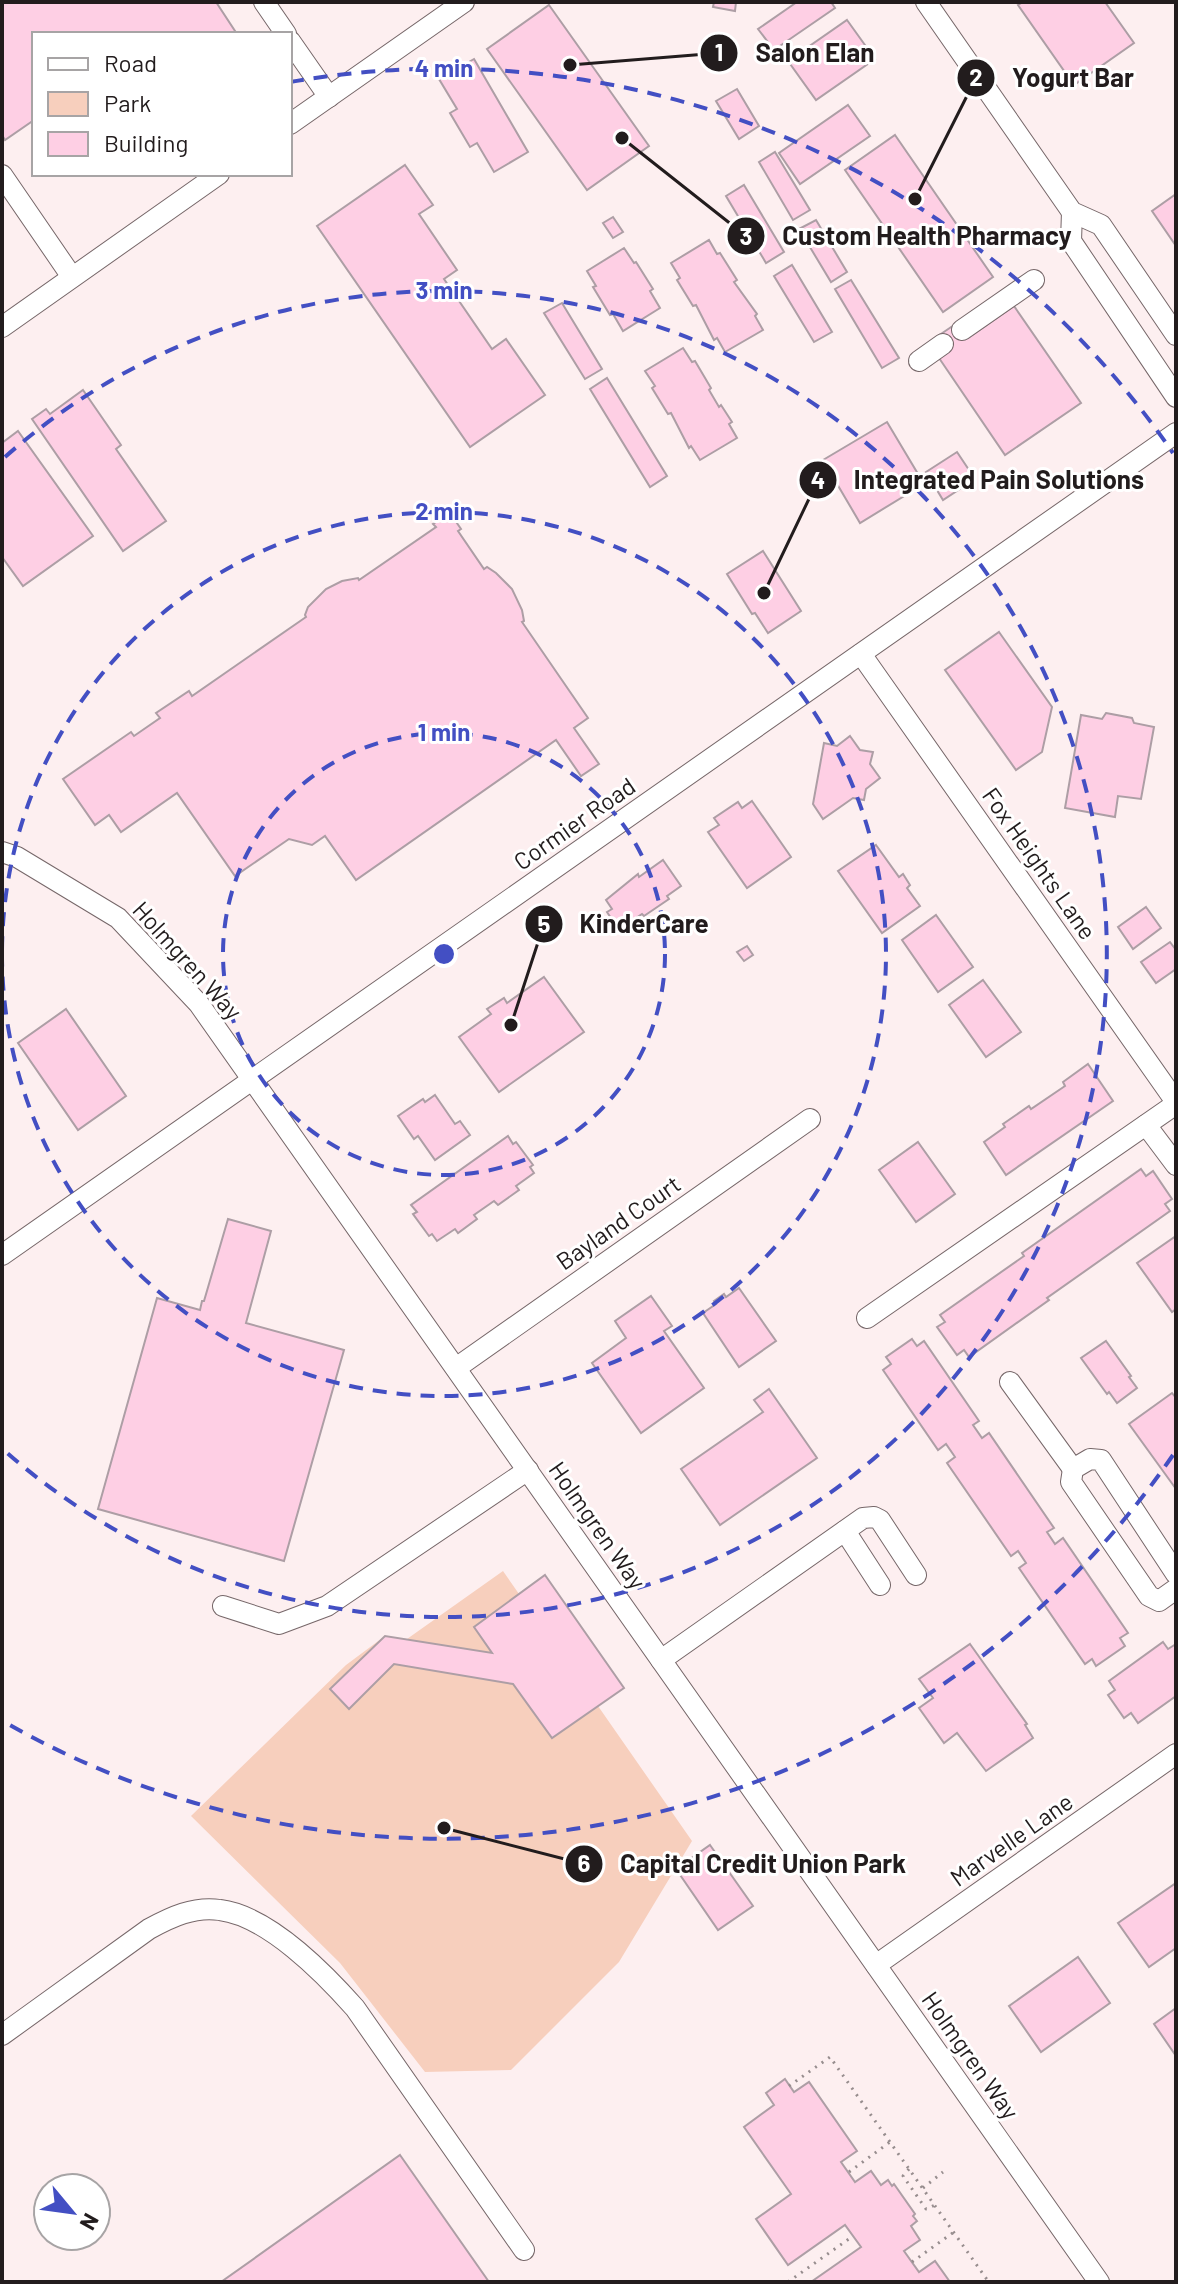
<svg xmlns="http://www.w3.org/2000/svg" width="1178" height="2284" viewBox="0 0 1178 2284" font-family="Barlow,sans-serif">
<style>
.green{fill:#f7cfbd}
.building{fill:#fecfe4;stroke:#ad9ea5;stroke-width:2}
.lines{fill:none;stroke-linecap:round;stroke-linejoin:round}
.minor-casing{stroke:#766769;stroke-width:22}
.path{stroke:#978d8e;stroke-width:3;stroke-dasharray:2 6;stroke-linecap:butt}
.minor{stroke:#fff;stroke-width:20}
.ring{fill:none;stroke:#434fc3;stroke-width:4;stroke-dasharray:14 10}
.labels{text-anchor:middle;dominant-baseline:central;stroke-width:6;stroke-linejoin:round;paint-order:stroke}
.street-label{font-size:24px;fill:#221c1d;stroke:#fff}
.centre{fill:#434fc3;stroke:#fff;stroke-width:4}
.ring-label{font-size:24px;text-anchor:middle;font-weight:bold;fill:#434fc3;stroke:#fff;stroke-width:6;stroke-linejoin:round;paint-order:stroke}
.leader{fill:none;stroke:#221c1d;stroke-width:3}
.callout-dot{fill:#221c1d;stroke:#fff;stroke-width:3}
.mark-label{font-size:24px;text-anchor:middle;font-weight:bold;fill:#fff}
.callout-label{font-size:26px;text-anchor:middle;font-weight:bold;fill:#221c1d;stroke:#fff;stroke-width:6;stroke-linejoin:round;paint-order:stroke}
</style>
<rect width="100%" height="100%" fill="#fdeff0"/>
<polygon class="green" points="503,1571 519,1594 545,1575 624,1688 598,1706 692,1841 619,1962 511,2070 425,2072 340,1963 191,1816 346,1665 385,1636 407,1639"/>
<g class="building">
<polygon points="2,2 216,2 237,34 34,34 34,120 5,140 2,135"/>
<polygon points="714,2 736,2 735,11 713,7"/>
<polygon points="797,2 831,2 835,8 774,50 758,29"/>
<polygon points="1023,2 1105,2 1134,43 1074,85 1018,5"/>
<polygon points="549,5 649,146 587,190 487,49"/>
<polygon points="847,20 875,59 816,100 788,61"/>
<polygon points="474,59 528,152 494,172 477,143 470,147 450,113 457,109 439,79"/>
<polygon points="737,89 759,126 739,139 716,101"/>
<polygon points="848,105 870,136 800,184 779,153"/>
<polygon points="895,135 993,277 943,312 845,170"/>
<polygon points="775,152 810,210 793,220 759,162"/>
<polygon points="405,165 433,205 419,214 457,270 444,279 492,349 506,339 545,395 470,447 317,226"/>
<polygon points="744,185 784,252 766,263 726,196"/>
<polygon points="1176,194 1176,246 1152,211"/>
<polygon points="613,217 623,232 613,238 603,223"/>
<polygon points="816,220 847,272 831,282 799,229"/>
<polygon points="709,240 717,254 720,253 737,280 734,282 757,314 755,316 763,330 725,352 717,338 714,340 696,305 693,306 677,280 680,278 671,263"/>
<polygon points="624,248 634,263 636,262 653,289 650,291 660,308 623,331 613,314 610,315 593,287 596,286 587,271"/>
<polygon points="792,265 832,332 814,342 774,276"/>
<polygon points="851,280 899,358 882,368 835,289"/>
<polygon points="562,303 602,369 585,379 544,313"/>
<polygon points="1014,306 1081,403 1005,455 939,358 938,336 957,323 968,338"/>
<polygon points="683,348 692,362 695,361 711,388 709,390 719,407 721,405 732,422 729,424 737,438 700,460 691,446 689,448 671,413 668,414 652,388 655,386 645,371"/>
<polygon points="607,378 667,476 650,487 590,389"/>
<polygon points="83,390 121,445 116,449 166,521 123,551 32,419 46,409 50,414"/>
<polygon points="887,422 924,484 860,523 823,460"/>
<polygon points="18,431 93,536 23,586 2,557 2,443"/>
<polygon points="957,452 975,479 943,500 926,472"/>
<polygon points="450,513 461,529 458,531 484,569 487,567 496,573 512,589 522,610 524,621 522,622 588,718 574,728 599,764 581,776 556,740 356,880 325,836 312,845 289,839 235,876 177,793 121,832 109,815 95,825 63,779 131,732 134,736 160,718 156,713 189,691 192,696 306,617 305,615 308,607 326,589 342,581 358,578 359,580 436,527 433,524"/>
<polygon points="763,551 801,611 768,633 755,613 752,614 727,574"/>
<polygon points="999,632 1052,707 1042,752 1016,770 945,670"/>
<polygon points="1106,713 1132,718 1134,723 1154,727 1141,799 1118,796 1115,817 1065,808 1081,715 1102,719"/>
<polygon points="850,736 860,750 873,752 870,764 880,778 866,789 864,800 853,798 823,819 813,804 824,743 837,746"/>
<polygon points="752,801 791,857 747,888 708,832 719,825 714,818 738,802 742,808"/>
<polygon points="876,845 899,877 903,874 910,885 907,888 920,906 882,933 838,871"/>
<polygon points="663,860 681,886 667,896 669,899 644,916 642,914 624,926 622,923 617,927 607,912 612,909 606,900 638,874 639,877"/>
<polygon points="1146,907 1161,928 1133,949 1118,927"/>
<polygon points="936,915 973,967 938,992 902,940"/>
<polygon points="1170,942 1176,950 1176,969 1156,983 1141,962"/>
<polygon points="747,946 753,955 744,961 737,952"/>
<polygon points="544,977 584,1032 499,1092 459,1037 491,1014 487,1009 504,998 507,1003"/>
<polygon points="983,980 1021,1032 986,1057 949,1005"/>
<polygon points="66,1009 126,1096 78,1130 18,1043"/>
<polygon points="1088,1064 1113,1101 1006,1175 984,1142 1005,1127 1003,1124 1029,1106 1031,1109 1065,1086 1063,1082"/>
<polygon points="435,1095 455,1124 460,1121 470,1135 435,1160 418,1136 414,1139 398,1116 423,1099 425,1102"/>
<polygon points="508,1136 513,1144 516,1142 533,1165 530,1167 534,1173 516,1186 519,1190 498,1205 494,1201 474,1215 477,1219 458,1233 455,1229 437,1241 432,1234 429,1236 413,1214 417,1212 411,1205"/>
<polygon points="918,1142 955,1194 916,1222 879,1170"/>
<polygon points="1141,1169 1146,1176 1153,1171 1172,1199 1165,1204 1170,1211 1047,1298 1049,1300 969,1357 964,1350 957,1355 937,1327 945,1322 940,1315 1024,1256 1022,1253"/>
<polygon points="228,1219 271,1231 246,1323 344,1350 284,1561 98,1509 157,1298 200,1310 202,1301 204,1301"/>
<polygon points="1176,1236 1176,1309 1172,1312 1137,1263"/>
<polygon points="739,1288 776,1341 739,1367 703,1313 716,1304 714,1301 724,1294 726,1297"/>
<polygon points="651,1296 672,1326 664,1331 704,1388 641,1433 592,1363 626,1338 615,1321"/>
<polygon points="912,1339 917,1346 924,1341 979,1421 973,1425 982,1438 989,1433 1054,1528 1047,1532 1055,1544 1063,1538 1128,1633 1120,1638 1125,1646 1096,1666 1092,1659 1085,1664 1019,1568 1026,1563 1018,1551 1011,1556 947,1463 955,1457 946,1444 938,1450 883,1370 891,1364 886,1357"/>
<polygon points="1106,1341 1131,1376 1129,1377 1137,1388 1117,1403 1109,1392 1107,1394 1081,1358"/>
<polygon points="769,1389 817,1458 720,1525 681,1469 763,1412 754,1400"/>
<polygon points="1172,1393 1176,1398 1176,1489 1129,1424"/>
<polygon points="545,1575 624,1688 552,1738 513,1684 394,1664 349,1709 330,1689 385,1636 492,1653 474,1627"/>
<polygon points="1163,1642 1168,1649 1176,1644 1176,1696 1138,1723 1131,1713 1124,1718 1108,1695 1115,1690 1109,1681"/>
<polygon points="970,1644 1027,1724 1025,1725 1033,1738 986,1771 957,1733 944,1743 919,1708 933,1698 919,1679"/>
<polygon points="710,1845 753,1906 718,1930 676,1869"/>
<polygon points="1176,1883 1176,1948 1149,1967 1118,1923"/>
<polygon points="1078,1957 1110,2003 1041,2052 1009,2006"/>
<polygon points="1176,2008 1176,2056 1154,2024"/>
<polygon points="785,2079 794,2092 809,2082 857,2151 841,2162 855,2182 871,2171 881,2185 888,2180 892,2186 894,2184 915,2214 913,2216 917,2221 911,2226 920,2240 904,2251 919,2272 935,2261 950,2282 811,2282 861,2247 845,2225 788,2265 756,2219 791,2194 744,2127 774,2105 766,2093"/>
<polygon points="400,2155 489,2282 221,2282"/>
</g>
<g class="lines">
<defs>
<g id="minor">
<polyline points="264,2 286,34"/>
<polyline points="926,2 1072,212 1101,225 1176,335"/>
<polyline points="290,41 329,97"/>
<polyline points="290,124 464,2"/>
<polyline points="2,175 72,277"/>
<polyline points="1072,212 1071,241 1176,397"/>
<polyline points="2,327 219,174"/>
<polyline points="962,330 1034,280"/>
<polyline points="919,361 943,344"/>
<polyline points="861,654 1176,1102"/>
<polyline points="2,852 17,857 118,918 199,1004 1099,2282"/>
<polyline points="1146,1125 1176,1165"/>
<polyline points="2,1255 1176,433"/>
<polyline points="867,1318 1176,1104"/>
<polyline points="456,1368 810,1119"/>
<polyline points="1010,1382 1073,1469"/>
<polyline points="845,1531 880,1585"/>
<polyline points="1176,1574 1101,1460 1090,1459 1073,1469 1071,1482 1149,1596 1159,1601 1176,1589"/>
<polyline points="223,1606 279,1624 327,1606 528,1470"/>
<polyline points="661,1660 863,1518 874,1517 880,1520 916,1575"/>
<polyline points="876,1965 1176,1754"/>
<path d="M 2,2035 L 149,1929 C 171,1917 194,1906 220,1910 C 268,1916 324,1973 355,2008 L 524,2250"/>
</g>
</defs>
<use href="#minor" class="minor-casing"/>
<g class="path">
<polyline points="789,2086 830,2057 988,2281"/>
<polyline points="909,2169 903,2176 926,2209 935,2205"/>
<polyline points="849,2172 890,2142"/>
<polyline points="923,2188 943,2172"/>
<polyline points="912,2262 954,2232"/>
<polyline points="788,2282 853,2236"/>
</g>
<use href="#minor" class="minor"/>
</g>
<g class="ring">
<circle cx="444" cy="954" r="221"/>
<path d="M2 950A442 442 0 1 1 2 958"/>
<path d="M5 457A663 663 0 1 1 5 1451"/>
<path d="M1173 1455A885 885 0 0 1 8 1724M290 82A885 885 0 0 1 1173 453"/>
</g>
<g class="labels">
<g class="street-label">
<text transform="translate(574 823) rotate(-35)">Cormier Road</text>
<text transform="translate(1040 863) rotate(55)">Fox Heights Lane</text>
<text transform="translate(188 960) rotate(48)">Holmgren Way</text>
<text transform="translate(618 1222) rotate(-35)">Bayland Court</text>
<text transform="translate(598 1525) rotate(55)">Holmgren Way</text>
<text transform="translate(1011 1839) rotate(-35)">Marvelle Lane</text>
<text transform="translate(971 2055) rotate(55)">Holmgren Way</text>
</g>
</g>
<circle cx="444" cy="954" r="12" class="centre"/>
<g class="ring-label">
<text x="444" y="77">4 min</text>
<text x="444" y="299">3 min</text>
<text x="444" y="520">2 min</text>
<text x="444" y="741">1 min</text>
</g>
<path class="leader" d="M570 65L719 53M915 199L976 78M622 138L746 236M764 593L818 480M511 1025L544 924M444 1828L584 1864"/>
<g class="callout-dot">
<circle cx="570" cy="65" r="8"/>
<circle cx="915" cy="199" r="8"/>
<circle cx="622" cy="138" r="8"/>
<circle cx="764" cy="593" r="8"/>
<circle cx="511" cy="1025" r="8"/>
<circle cx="444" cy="1828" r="8"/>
<circle cx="719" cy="53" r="20"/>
<circle cx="976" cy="78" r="20"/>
<circle cx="746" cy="236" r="20"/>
<circle cx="818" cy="480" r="20"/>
<circle cx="544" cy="924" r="20"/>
<circle cx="584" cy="1864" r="20"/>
</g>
<g class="mark-label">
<text x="719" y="61">1</text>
<text x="976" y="86">2</text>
<text x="746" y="245">3</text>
<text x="818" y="489">4</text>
<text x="544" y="933">5</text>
<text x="584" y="1872">6</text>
</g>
<g class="callout-label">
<text x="815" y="62">Salon Elan</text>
<text x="1073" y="87">Yogurt Bar</text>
<text x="927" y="245">Custom Health Pharmacy</text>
<text x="999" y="489">Integrated Pain Solutions</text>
<text x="644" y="933">KinderCare</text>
<text x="763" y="1873">Capital Credit Union Park</text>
</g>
<rect width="1178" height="2284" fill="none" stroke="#221c1d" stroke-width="8"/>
<rect x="32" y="32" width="260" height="144" fill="#ffffff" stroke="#a7a4a5" stroke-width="2"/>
<rect x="48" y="58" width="40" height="12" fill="#ffffff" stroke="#a7a4a5" stroke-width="2"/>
<text x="104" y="72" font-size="24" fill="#221c1d">Road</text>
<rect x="48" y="92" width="40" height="24" fill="#f7cfbd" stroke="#a7a4a5" stroke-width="2"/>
<text x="104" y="112" font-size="24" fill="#221c1d">Park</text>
<rect x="48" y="132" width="40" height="24" fill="#fecfe4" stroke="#a7a4a5" stroke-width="2"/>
<text x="104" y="152" font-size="24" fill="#221c1d">Building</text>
<g transform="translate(72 2212) rotate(119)"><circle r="38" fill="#ffffff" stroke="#a7a4a5" stroke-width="2"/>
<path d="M0-6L14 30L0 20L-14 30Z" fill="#434fc3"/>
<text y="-12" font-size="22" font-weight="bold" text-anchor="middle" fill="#221c1d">N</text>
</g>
</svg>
